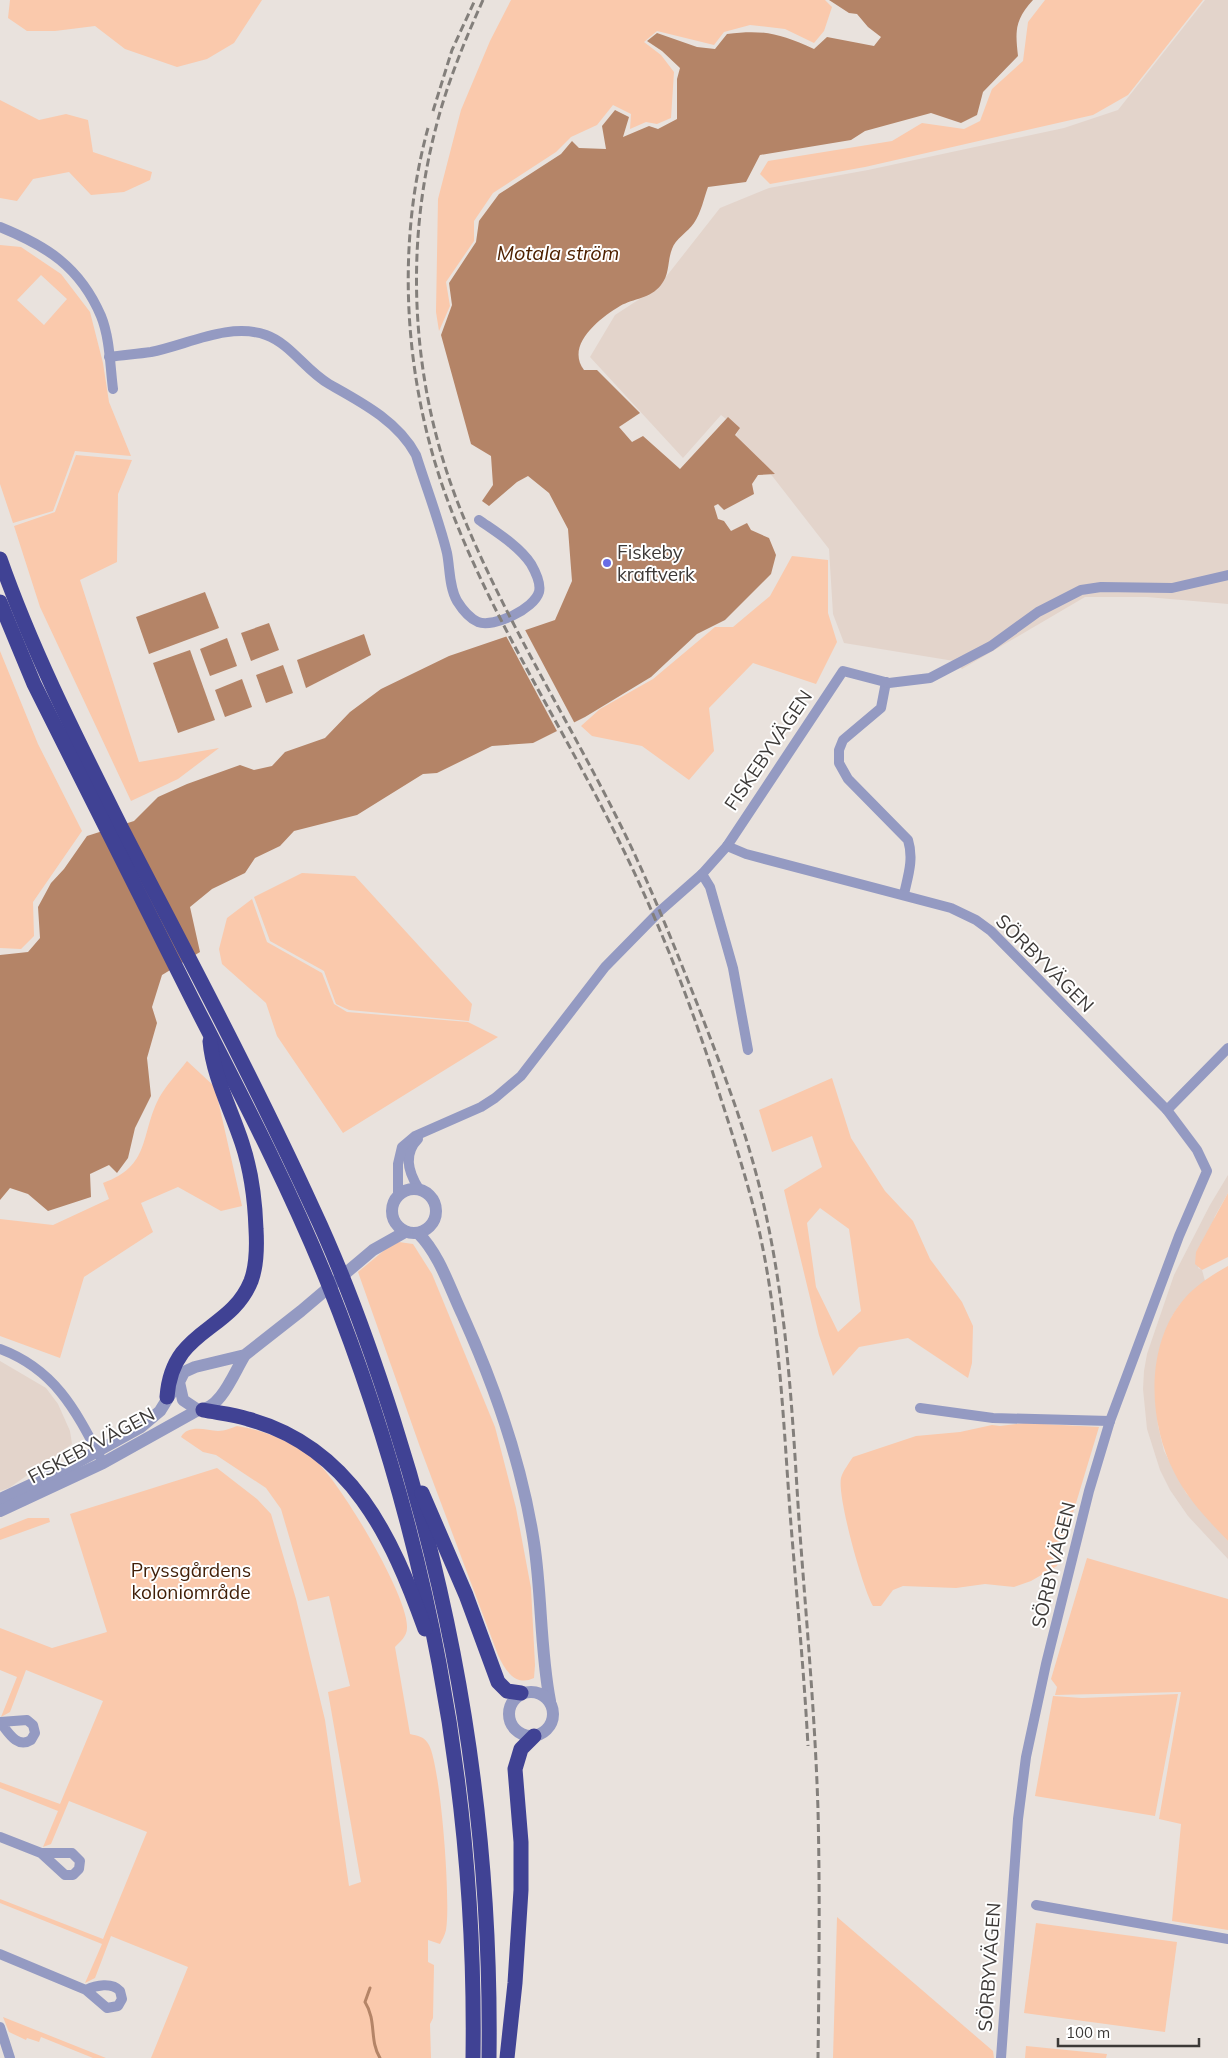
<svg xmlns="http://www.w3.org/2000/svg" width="1228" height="2058" viewBox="0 0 1228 2058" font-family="Mulish,sans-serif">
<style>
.built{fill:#e3d4cb}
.green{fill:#fac9ac;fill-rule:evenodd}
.water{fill:#b48467}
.pier{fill:#e9e2dd}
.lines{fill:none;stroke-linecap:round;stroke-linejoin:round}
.stream{stroke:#b48467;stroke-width:3}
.minor{stroke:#949ac2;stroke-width:10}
.tertiary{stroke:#949ac2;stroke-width:12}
.motorway{stroke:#404294;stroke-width:15}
.rail{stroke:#837f7b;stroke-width:3;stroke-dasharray:8 4;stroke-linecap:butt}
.poi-dot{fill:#686ce5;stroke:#fff;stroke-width:2}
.labels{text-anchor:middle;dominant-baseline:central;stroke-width:4;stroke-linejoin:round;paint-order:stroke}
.poi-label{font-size:19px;fill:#3c3937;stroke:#fff;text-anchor:start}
.street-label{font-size:19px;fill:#3c3937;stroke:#fff}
.park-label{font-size:19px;fill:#401f08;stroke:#fff}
.water-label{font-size:20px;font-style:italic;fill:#4e2100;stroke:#fff}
</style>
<rect width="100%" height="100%" fill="#e9e2dd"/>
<g class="built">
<polygon points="1205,0 1228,0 1228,604 1147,597 1085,597 962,669 954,661 844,643 833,614 829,549 773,477 736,436 739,429 721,415 683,458 590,357 615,315 658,287 720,208 769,188 868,170 1064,128 1118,110"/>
<polygon points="1228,1175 1228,1193 1215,1216 1198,1268 1202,1270 1205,1281 1180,1304 1172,1316 1161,1346 1155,1388 1158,1426 1164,1451 1186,1493 1228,1541 1228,1559 1188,1516 1170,1490 1160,1470 1147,1429 1143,1389 1144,1371 1147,1354 1174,1275 1210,1205"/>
<polygon points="0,1361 46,1388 58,1404 70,1431 72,1444 9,1488 0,1491"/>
</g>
<g class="green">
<polygon points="10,0 262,0 234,43 207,59 177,67 125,49 95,26 55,31 27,31 8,18"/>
<polygon points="511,0 825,0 832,7 824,31 814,43 785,29 750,25 724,32 714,45 657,31 644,42 661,55 674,72 671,118 657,124 646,122 630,129 631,114 613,105 597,125 571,137 556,152 493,193 474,221 474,241 446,282 450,306 439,331 436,312 438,199 461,110 490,41"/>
<polygon points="1045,0 1203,0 1128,95 1093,115 865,167 770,184 760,174 768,161 892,141 922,123 964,129 980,121 992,89 1023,61 1028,22"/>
<polygon points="0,100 39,120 66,114 88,120 93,152 152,172 150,180 124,192 91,195 69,172 33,179 17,201 0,198"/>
<path d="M 0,245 L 21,247 L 61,274 L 90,312 L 103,363 L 109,402 L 131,456 L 75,451 L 53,511 L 13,523 L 0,484 ZM 41,275 L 67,299 L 44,325 L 17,300 Z"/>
<polygon points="76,455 132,460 118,494 117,562 80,580 139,762 219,748 178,779 131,801 40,607 14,526 55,512"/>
<polygon points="792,556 828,560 828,613 837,642 816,684 753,663 709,708 714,751 689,780 642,746 592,736 581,726 600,709 653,679 715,627 733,627 770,596"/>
<polygon points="0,651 38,744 82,831 33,902 34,936 21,949 0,948"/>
<polygon points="302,873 355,876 472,1004 469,1021 349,1010 336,1004 324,971 270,941 254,897"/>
<polygon points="252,899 267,942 322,973 334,1004 347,1012 468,1022 498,1037 343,1133 277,1036 266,1003 222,964 219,949 227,918"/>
<path d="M 187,1061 L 215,1087 L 242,1206 L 221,1211 L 178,1187 L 141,1203 L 153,1232 L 84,1277 L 60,1358 L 0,1336 L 0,1219 L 53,1225 L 109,1199 L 103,1183 C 151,1166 140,1135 159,1098 C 166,1085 178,1073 187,1061 Z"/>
<path d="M 832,1078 L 851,1138 L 885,1191 L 913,1221 L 930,1259 L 962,1302 L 973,1326 L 972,1363 L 968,1378 L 908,1338 L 859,1347 L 833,1376 L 819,1335 L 784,1190 L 822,1167 L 812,1136 L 772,1152 L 759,1110 ZM 820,1208 L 849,1229 L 861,1311 L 838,1332 L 816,1287 L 807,1223 Z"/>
<polygon points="1228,1193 1228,1257 1202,1270 1195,1264 1196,1252"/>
<path d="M 399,1242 L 413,1244 L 432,1274 L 495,1427 L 516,1508 L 531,1588 L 535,1665 L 534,1678 C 515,1687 505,1670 498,1655 L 420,1447 L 358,1272 L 387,1248 Z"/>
<path d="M 1228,1266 L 1228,1541 C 1208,1520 1187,1499 1174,1472 C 1149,1423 1145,1350 1180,1304 C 1192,1288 1210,1276 1228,1266 Z"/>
<path d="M 1025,1423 L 1099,1427 L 1057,1566 L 1031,1581 L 1014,1587 L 985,1584 L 956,1588 L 903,1586 L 893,1590 L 881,1606 L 873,1606 C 863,1589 837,1497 841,1478 C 843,1471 849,1463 853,1457 L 916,1436 L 960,1432 L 992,1425 L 1000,1426 Z"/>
<path d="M 237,1426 C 265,1430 296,1443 317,1462 C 341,1484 409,1597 407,1628 C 407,1636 400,1642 395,1647 L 410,1734 C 418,1736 424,1736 429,1745 C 441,1768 451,1903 446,1930 C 445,1935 442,1940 440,1944 L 428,1940 L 428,1962 L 434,1965 L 433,2018 L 430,2024 L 431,2058 L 151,2058 L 188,1967 L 111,1936 L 95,1978 L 85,1983 L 102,1944 L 0,1903 L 0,1899 L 103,1939 L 147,1832 L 69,1801 L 51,1844 L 43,1847 L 58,1811 L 0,1788 L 0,1782 L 60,1804 L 103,1701 L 26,1670 L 10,1712 L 1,1717 L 17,1677 L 0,1670 L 0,1628 L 52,1648 L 107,1632 L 70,1514 L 217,1468 L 257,1499 L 271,1514 L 296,1599 L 325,1720 L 349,1886 L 361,1882 L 328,1692 L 350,1686 L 329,1596 L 308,1601 L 281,1509 L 266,1488 L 216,1455 L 203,1452 L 181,1437 C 188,1424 206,1430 218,1431 C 225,1431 231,1428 237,1426 Z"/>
<polygon points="28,1518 49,1518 50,1522 0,1540 0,1529"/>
<polygon points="1087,1558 1228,1599 1228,1930 1172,1921 1181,1824 1159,1819 1181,1692 1055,1695 1057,1687 1051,1679"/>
<polygon points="1178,1694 1155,1816 1035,1796 1053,1696 1082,1698"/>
<polygon points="837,1917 993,2051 994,2058 833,2058"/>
<polygon points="1036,1923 1177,1942 1165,2032 1024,2013"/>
<polygon points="3,2017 106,2058 93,2058 41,2037 39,2042 27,2038 26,2040 9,2032"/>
<polygon points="1026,2046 1107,2054 1106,2058 1025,2058"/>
</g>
<g class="water">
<path d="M 829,0 L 1033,0 C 1015,20 1015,30 1018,56 L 983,92 L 977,115 L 961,123 L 931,113 L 865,131 L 851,140 L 760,155 L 746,182 L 708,187 C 704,198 701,213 694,223 C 688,232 675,239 672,249 C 667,262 670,274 661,285 C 650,299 634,298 620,306 C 600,318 565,345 584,370 L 597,370 L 640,413 L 619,427 L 632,442 L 643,436 L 680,469 L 728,417 L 740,428 L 735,435 L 775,474 L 758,475 L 752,484 L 754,494 L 724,510 L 718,504 L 714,506 L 718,519 L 724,521 L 731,531 L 747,523 L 751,530 L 769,538 L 776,555 L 771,574 L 725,620 L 697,634 L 651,677 L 585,717 L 533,743 L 492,746 L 437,773 L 423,774 L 357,815 L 294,831 L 280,846 L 255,858 L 245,873 L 212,889 L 190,907 L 200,952 L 162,975 L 152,1007 L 157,1023 L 147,1058 L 151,1096 L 135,1128 L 128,1158 L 117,1173 L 109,1165 L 90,1174 L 91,1197 L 48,1211 L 28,1194 L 10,1188 L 0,1200 L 0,955 L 28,952 L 40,938 L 38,907 L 51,883 L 64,869 L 87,836 L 134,821 L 158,797 L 187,784 L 240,765 L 254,770 L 272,766 L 285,752 L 325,738 L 350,712 L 381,689 L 449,656 L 555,620 L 572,581 L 568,529 L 549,493 L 528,476 L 517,482 L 489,506 L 482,501 L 493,485 L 491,456 L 471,444 L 441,335 L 452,305 L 449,283 L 476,242 L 479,221 L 499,194 L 561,154 L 572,141 L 579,148 L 606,149 L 602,126 L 615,110 L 629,117 L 623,137 L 649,126 L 658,129 L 677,119 L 677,79 L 680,68 L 662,51 L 647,41 L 657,33 L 697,47 L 715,49 L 727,34 C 764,29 780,34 814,49 L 827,37 L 874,46 L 881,37 L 868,27 L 857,14 L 849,13 Z"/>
<polygon points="205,592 219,628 149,654 136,617"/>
<polygon points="269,623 279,650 251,661 241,633"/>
<polygon points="364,634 371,655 306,688 297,660"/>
<polygon points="227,638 237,666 210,676 200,649"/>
<polygon points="190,650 215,720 178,733 153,663"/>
<polygon points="283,665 293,693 266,703 256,675"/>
<polygon points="242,679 252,707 225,717 215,690"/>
</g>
<polygon class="pier" points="524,628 575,724 558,733 505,634"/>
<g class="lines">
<path class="stream" d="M 370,1988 L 365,2002 C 377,2021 369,2040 380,2058"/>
<g class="minor">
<path d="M 0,227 C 47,246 80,267 101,316 C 110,338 110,366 113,389"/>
<path d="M 109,357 C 123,355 137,354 151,352 C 187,345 229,322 266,335 C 291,344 306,371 329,384 C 361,402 398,421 416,455 C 426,487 439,520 447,553 C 450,568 449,587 457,601 C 462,609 469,618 478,622 C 494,628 534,609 539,592 C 541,584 535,571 531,564 C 519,546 496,532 479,520"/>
<path d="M 886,682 L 881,708 L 843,740 L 839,750 L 839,763 L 848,779 L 908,840 C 914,859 908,876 904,894"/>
<polyline points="727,846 746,854 951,908 976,920 991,931 1167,1110 1228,1048"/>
<polyline points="702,874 710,887 733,968 748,1050"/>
<path d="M 418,1139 C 403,1154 408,1172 419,1189"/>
<polyline points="398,1195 398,1164 402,1147 415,1136 481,1107 495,1098 521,1076 605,967 660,911 702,874 727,846 843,671 889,683 930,678 991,646 1038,612 1081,590 1101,587 1172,588 1228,575"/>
<path d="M 0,1349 C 54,1369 75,1409 100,1457"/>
<polyline points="920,1408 993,1418 1110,1421"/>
<path d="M 27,1720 L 33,1725 L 35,1733 L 31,1740 C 17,1749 8,1732 0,1722 Z"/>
<polyline points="0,1837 41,1853 72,1853 80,1861 79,1869 73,1875 65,1875 41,1853"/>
<polyline points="1036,1905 1228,1939"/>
<path d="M 0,1954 L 86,1990 L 107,2008 L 118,2006 L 122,1999 L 120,1991 C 112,1982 96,1985 86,1990"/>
<polyline points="0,2027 10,2058"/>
<polyline points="1001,2058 1018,1819 1026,1757 1046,1664 1089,1491 1110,1421 1179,1236 1207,1171 1197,1150 1167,1110"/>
</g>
<g class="tertiary">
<circle cx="414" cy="1211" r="22"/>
<path d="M 418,1233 C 440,1255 450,1289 463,1316 C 496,1389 522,1464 534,1543 C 542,1596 540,1649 550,1701"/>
<path d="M 245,1355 C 234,1372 221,1410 198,1410 L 183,1400 L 179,1382 L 184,1372 L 195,1367 L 245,1355 L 301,1311 L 373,1250 L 405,1232"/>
<polyline points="0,1499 67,1468 141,1427 160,1411 173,1390"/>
<polyline points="0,1511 103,1463 198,1410"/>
<circle cx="531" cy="1714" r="22"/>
</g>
<g class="motorway">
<path d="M 0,559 C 33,653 78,741 122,829 C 187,955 254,1080 313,1209 C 345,1277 370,1347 393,1419 C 459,1625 492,1841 489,2058"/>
<path d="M 0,602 L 34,684 C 87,789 139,894 192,999 C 240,1093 289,1186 328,1283 C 427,1530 477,1793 473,2058"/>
<path d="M 167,1397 C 172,1328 230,1333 251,1281 C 257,1265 257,1246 256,1229 C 255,1200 251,1170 242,1143 C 231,1109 213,1076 210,1041"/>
<path d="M 203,1410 C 218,1413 233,1414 248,1419 C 351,1447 392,1537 425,1629"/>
<polyline points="422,1493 466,1595 498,1682 507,1691 521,1693"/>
<polyline points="507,2058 515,1983 521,1890 521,1842 515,1769 521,1749 534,1736"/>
</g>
<g class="rail">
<path d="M 483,0 C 464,42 446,86 435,131 C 403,256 413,392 461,511 C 504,618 566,716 617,818 C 648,879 673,943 698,1006 C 721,1066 745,1127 760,1189 C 787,1298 792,1410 799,1520 C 806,1617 815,1714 818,1810 C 820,1893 819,1976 818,2058"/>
<polyline points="433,111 452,50 475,0"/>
<path d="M 428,128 C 394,252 405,392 452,512 C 493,619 558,720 610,823 C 655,911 692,1004 721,1099 C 733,1136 745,1174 755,1213 C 780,1314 783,1422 791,1525 C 797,1599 804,1672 808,1746"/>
</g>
</g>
<circle class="poi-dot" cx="607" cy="563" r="5"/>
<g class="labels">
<g class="poi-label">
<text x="617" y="552">Fiskeby<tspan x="617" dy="22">kraftverk</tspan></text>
</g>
<g class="street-label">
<text transform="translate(768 750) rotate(-56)">FISKEBYVÄGEN</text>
<text transform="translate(1045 963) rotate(45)">SÖRBYVÄGEN</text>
<text transform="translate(91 1445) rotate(-28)">FISKEBYVÄGEN</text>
<text transform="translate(1053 1565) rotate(-76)">SÖRBYVÄGEN</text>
<text transform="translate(989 1967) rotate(-86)">SÖRBYVÄGEN</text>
</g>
<g class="park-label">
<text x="191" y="1570">Pryssgårdens<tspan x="191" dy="22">koloniområde</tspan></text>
</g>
<g class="water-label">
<text x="558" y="252">Motala ström</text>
</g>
</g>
<path d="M1058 2038v8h141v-8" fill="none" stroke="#3c3937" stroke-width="2.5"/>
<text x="1066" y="2038" font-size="15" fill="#3c3937" stroke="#ffffff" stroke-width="4" paint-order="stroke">100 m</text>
</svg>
